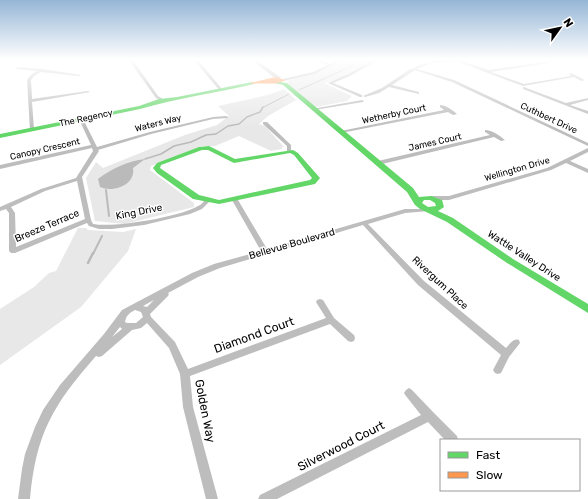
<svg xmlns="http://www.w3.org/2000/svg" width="588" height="499" viewBox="0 0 588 499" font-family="Rubik,sans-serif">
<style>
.green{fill:#e8e8e8}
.water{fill:#bababa}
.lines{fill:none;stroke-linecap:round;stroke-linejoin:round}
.stream-far3{stroke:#bababa;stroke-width:1}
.stream-far2{stroke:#bababa;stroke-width:1.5}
.stream-far1{stroke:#bababa;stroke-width:2}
.stream{stroke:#bababa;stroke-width:2.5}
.street{fill:#bdbdbd;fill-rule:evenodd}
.fast{fill:#63d668;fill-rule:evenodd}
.slow{fill:#ff974d;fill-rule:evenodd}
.labels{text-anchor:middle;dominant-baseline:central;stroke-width:3;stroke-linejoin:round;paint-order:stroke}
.far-street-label{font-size:9px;fill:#000;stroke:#fff}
.street-label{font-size:10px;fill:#000;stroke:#fff}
.near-street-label{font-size:12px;fill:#000;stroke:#fff}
</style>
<rect width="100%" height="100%" fill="#fff"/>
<g class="green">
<polygon points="346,59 376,59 342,77 324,83 352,96 347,101 316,107 295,92 288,83 289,80 315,74"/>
<polygon points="284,89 296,100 268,116 259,124 265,126 284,147 282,147 282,149 271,151 239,136 215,146 202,146 151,166 150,170 194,203 194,207 124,224 95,221 86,178 96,162 103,168 185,135 217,125 229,116 218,106 268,95"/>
<polygon points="78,228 86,228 88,230 123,232 136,229 128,251 81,307 0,365 0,309 34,287 49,273 56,271"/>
</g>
<path class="water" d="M 145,159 L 133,168 C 136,185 113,193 100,187 L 98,179 C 111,169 128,161 145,159 Z"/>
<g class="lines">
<g class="stream-far3">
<polyline points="299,90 352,66 362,59"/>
<polyline points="262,108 289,94"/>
</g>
<polyline class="stream-far2" points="145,159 161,154 174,146 191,142 206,135 216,134 228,126 239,124 247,117 260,112 263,107"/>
<g class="stream-far1">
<polyline points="106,190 109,216"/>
<polyline points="93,254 102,236"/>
</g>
<polyline class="stream" points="88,263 93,253"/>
<g class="street">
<polygon points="87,59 102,59 88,61"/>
<polygon points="128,59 132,59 158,96 163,99 163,101 161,101 156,98"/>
<polygon points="193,59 197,59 222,89 222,91 220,91"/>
<polygon points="251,59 255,59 281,78 279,79 272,76"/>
<polygon points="310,59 315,59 331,64 341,59 345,59 315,74 283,81 283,79 313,72 328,65"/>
<polygon points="376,59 380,59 350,76 333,83 362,95 362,97 360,97 328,83 348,74"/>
<polygon points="457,59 488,70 551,61 550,63 491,72 524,84 571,76 569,74 571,73 583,79 584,80 582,81 574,77 523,86 456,61 432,63 417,69 454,80 588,143 588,146 452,82 415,70 392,85 419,92 419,94 389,87 379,93 365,97 363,96 382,88 409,70 420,65 438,60"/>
<polygon points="17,67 42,69 81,75 79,76 41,72 34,76 31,80 32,99 88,91 90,92 32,102 34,129 30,130 27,80 32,74 37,71 16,69"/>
<polygon points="524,87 566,103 588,98 588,100 570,105 588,111 588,114 523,89 523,87"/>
<polygon points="362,100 364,101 363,102 314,110 312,109"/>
<path d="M 440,105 C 445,105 453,110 457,114 L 453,115 L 448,112 L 341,133 L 339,132 L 341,131 L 444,110 L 440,107 Z"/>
<path d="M 226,116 L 228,117 L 228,118 L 213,119 L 151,134 L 98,150 L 99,151 L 82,177 L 91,220 L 93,224 C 114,228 180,217 198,206 C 201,205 203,202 205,200 L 209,200 L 210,201 L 202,209 L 190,214 L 144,225 L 112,229 L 99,229 L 89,226 L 87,223 L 15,253 L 11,253 L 9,251 L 9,213 L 6,209 L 0,211 L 0,207 L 41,189 L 76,178 L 93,151 L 92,148 L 0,169 L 0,165 L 91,145 L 79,119 L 81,118 L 83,119 L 97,147 L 150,132 L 213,117 ZM 77,181 L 85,219 L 16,247 L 15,213 L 11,207 L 45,191 Z"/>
<polygon points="263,122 267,122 291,145 291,152 287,152 287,146 263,124"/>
<path d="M 485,130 C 492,130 500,136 505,140 L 501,141 L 494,137 L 378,165 L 375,163 L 378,161 L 490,135 L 485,132 Z"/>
<polygon points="588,148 588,152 570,161 588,169 588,173 566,163 551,170 449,200 431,200 428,198 431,196 449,196 547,168"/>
<path d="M 235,198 L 238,200 L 267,249 L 405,209 L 429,209 L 430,210 L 429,211 L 405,213 L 368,224 L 424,281 L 506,348 C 510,344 513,338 519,340 L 520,343 L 509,357 L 501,373 L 498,374 L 495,373 L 493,370 L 501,355 L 418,285 L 363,225 L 220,268 L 198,277 L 168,293 L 169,294 L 168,296 L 150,314 L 151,317 L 175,342 L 188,369 L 326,318 L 316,302 L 317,300 L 320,299 L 323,300 L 334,318 L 354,335 L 355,338 L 354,341 L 351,342 L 348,341 L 330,324 L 190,376 L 193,407 L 218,499 L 206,499 L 183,407 L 180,374 L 169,348 L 147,323 L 141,328 L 132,330 L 102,356 L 99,357 L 96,356 C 53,405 36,433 30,499 L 18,499 L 22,469 L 25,454 L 35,427 L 43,410 L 60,385 L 104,334 L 122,310 L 192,273 L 214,264 L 261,251 L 232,200 ZM 154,300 L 147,307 L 143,306 ZM 135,310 L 141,312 L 143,317 L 136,323 L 127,323 L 125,322 C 126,316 129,313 135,310 ZM 120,327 L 122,329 L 112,337 Z"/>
<polygon points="409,388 412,390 433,412 457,436 458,440 445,440 428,422 277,499 258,499 260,495 421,415 406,396 404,393 406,390"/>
</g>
<g class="fast">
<path d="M 274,81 L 287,83 L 413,188 L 419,197 L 431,196 L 442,200 L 444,207 L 438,211 L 453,218 L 513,259 L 588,304 L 588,313 L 507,263 L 447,222 L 420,209 L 415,205 L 407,192 L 283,85 L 274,83 ZM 424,200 L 430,200 L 435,203 L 436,206 L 428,207 L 422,203 Z"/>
<path d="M 252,82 L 254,83 L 254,84 C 216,93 177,98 140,109 L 0,138 L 0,134 L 139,106 L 159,99 L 177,97 Z"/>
<path d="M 209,146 L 235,159 L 293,150 L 298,153 L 320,178 L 315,184 L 219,204 L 193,199 L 157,173 L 153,168 L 157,163 L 199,147 ZM 202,150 L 208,150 L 234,163 L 290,153 L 294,155 L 312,178 L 310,180 L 219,200 L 199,195 L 160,168 L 161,165 Z"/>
</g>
<path class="slow" d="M 275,77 L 286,80 C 276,86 263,82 252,84 L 250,83 Z"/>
</g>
<linearGradient id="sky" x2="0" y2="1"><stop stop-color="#95b6d6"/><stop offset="0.46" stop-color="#fff"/><stop offset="1" stop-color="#fff" stop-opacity="0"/></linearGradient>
<rect width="588" height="129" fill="url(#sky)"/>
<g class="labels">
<g class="far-street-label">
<text transform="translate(394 114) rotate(-12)">Wetherby Court</text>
<text transform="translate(86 118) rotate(-12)">The Regency</text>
<text transform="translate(549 118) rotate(25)">Cuthbert Drive</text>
<text transform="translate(158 123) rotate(-14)">Waters Way</text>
<text transform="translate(435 142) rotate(-13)">James Court</text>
<text transform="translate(45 149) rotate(-13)">Canopy Crescent</text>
<text transform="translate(517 169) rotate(-16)">Wellington Drive</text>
</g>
<g class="street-label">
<text transform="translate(139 212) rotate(-11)">King Drive</text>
<text transform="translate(47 226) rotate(-23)">Breeze Terrace</text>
<text transform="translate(292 244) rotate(-16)">Bellevue Boulevard</text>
<text transform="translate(524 256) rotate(33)">Wattle Valley Drive</text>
<text transform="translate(440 283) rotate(43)">Rivergum Place</text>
</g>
<g class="near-street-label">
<text transform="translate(254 335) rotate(-20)">Diamond Court</text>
<text transform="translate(205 411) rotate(79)">Golden Way</text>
<text transform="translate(341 446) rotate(-27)">Silverwood Court</text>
</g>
</g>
<rect x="440" y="439" width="140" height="52" fill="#ffffff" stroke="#999999"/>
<rect x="448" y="452" width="20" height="6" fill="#63d668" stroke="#999999"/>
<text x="476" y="459" font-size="12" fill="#000000">Fast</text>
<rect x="448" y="472" width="20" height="6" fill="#ff974d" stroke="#999999"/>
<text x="476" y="479" font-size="12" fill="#000000">Slow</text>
<g transform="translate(560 28) rotate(57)" stroke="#ffffff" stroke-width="3" paint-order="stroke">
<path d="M0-3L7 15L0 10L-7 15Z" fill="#000000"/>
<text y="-6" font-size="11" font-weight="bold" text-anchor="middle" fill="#000000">N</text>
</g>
</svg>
